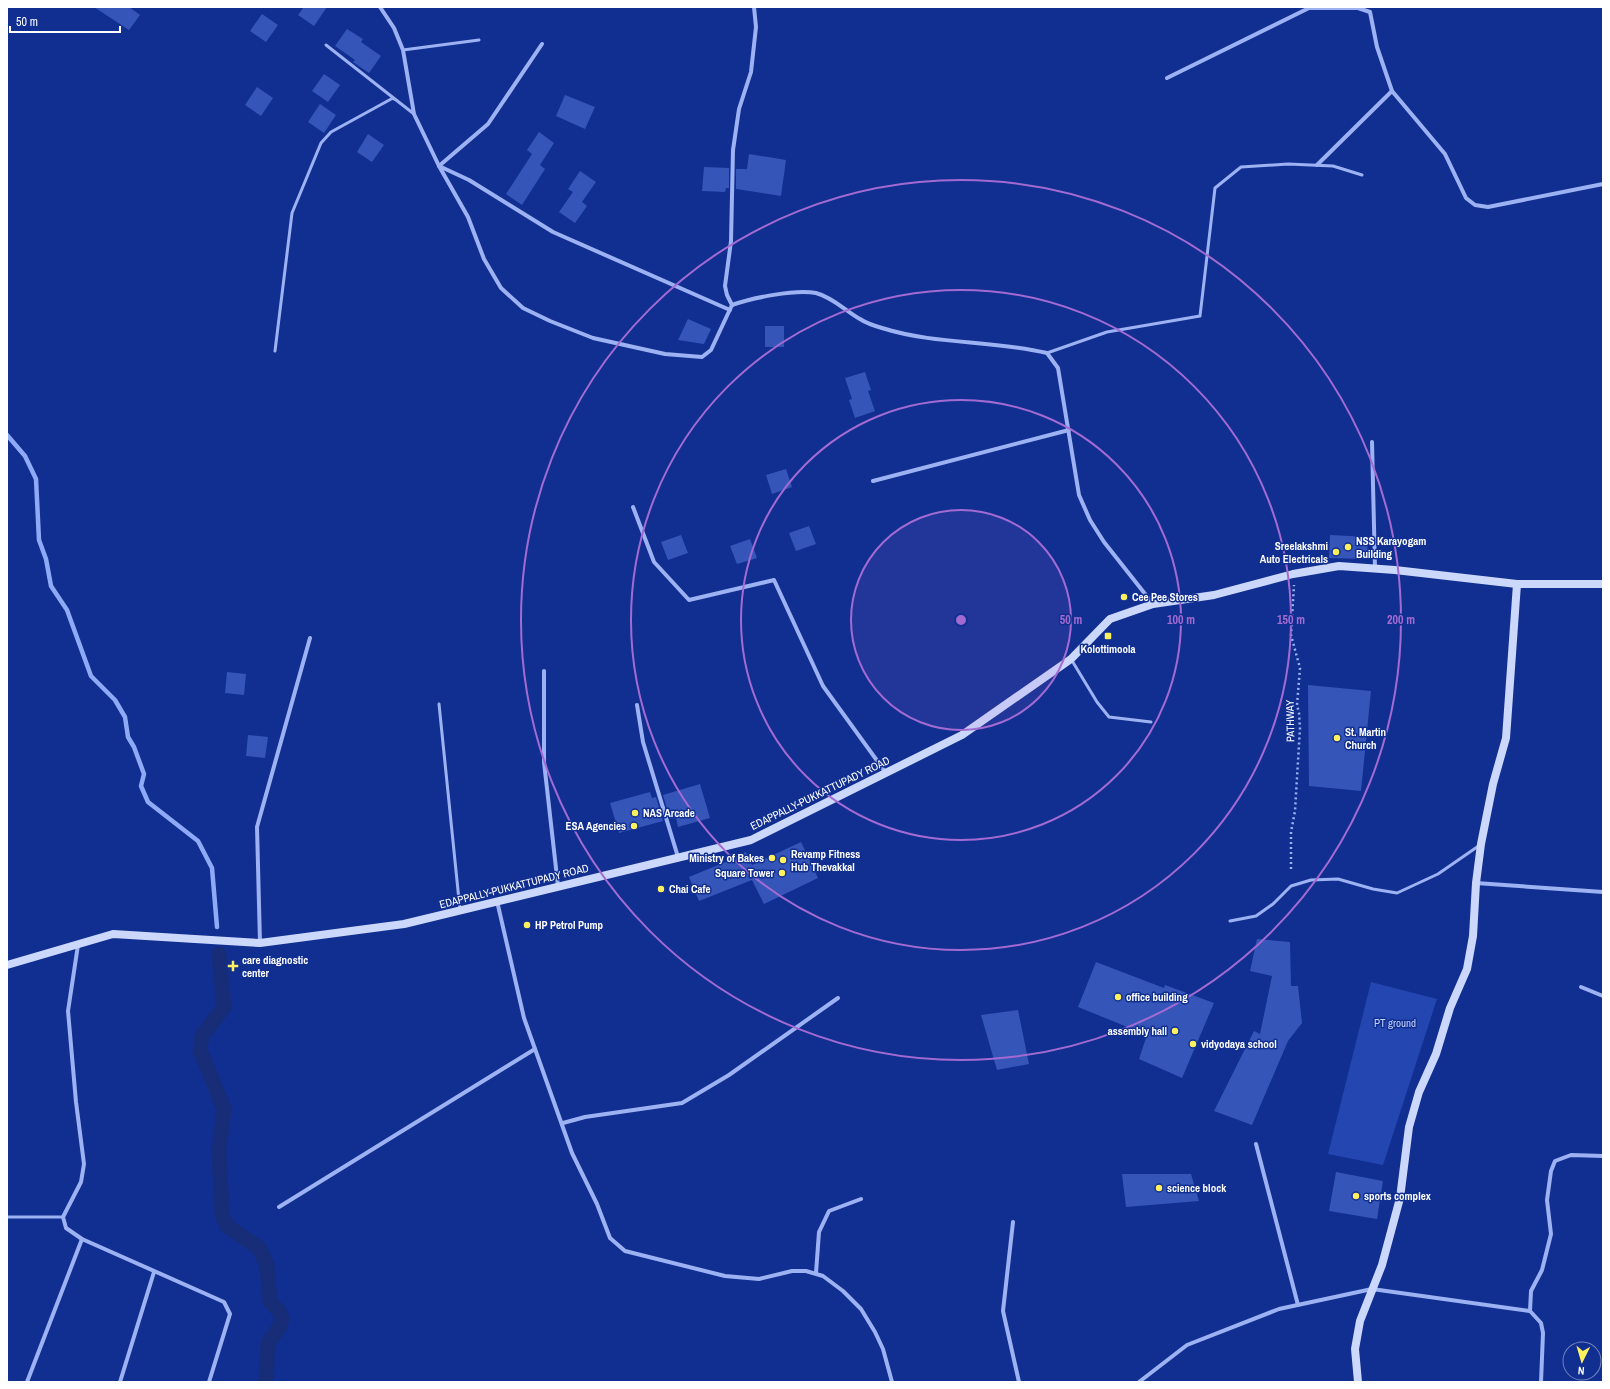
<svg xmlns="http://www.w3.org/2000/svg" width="1610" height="1389" viewBox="0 0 1610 1389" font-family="'Archivo Narrow',sans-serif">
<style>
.green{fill:#2346b1}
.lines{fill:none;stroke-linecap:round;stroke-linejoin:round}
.stream{stroke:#8ea9f6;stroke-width:4.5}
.canal{stroke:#172d78;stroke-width:15}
.building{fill:#3555b9}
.path{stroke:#9db2f3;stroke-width:2.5;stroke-dasharray:2 3;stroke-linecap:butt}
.lane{stroke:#9db2f3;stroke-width:3}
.street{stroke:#9db2f3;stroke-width:4}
.secondary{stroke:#ccd7fc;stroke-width:8}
.ring{fill:none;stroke:#a36bd2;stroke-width:2}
.poi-dot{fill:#fff15e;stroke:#112f91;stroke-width:1.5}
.labels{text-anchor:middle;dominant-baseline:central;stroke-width:3;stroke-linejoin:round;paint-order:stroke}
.poi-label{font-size:11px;font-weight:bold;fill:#fff;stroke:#112f91;text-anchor:start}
.street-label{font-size:11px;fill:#fff;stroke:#112f91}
.park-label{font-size:11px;fill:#c4d3fd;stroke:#112f91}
.centre{fill:#a36bd2;stroke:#112f91;stroke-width:2}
.ring-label{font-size:12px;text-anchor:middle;font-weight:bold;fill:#a36bd2;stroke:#112f91;stroke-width:3;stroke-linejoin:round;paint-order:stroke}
</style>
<rect width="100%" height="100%" fill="#112f91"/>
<polygon class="green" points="1371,982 1437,999 1383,1165 1328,1154"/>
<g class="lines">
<polyline class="stream" points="7,435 25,456 36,479 39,540 46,559 51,586 67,610 91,676 115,700 125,717 128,737 134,747 144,774 141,786 148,802 198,841 212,868 217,927"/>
<polyline class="canal" points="219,954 224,1007 202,1036 200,1050 224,1109 219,1151 222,1214 227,1226 259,1248 267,1265 270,1302 278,1310 282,1318 280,1326 268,1344 266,1382"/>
</g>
<g class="building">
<polygon points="94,7 129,7 140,15 129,30"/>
<polygon points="304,7 327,7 314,26 298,15"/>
<polygon points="262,14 278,25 266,42 250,31"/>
<polygon points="347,29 363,39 361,42 381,56 369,73 353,62 355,60 335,46"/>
<polygon points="324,74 340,85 328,102 312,91"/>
<polygon points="257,87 273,98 261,116 245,105"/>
<polygon points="565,95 595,107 585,129 556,116"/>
<polygon points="320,104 336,115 324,133 308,122"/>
<polygon points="539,132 554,143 540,165 545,169 522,205 506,194 532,154 527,150"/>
<polygon points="368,134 384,145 372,162 357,152"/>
<polygon points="749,154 786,160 781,196 736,189 736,169 747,169"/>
<polygon points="704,167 729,168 729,188 726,188 725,192 702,191"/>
<polygon points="580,171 596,182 582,202 587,206 575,223 559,212 573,192 568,189"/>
<polygon points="688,319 711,329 704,344 678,340"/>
<rect x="765" y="326" width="19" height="21"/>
<polygon points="865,372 871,390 868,391 875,411 855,418 849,400 852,399 845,378"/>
<polygon points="786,469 792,487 772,494 766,475"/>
<polygon points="809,526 816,544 796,551 789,533"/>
<polygon points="681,535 688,553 668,560 661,542"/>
<polygon points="1330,535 1368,537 1367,559 1329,558"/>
<polygon points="750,539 757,558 737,564 730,546"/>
<polygon points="227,672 246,674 244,695 225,693"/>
<polygon points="1308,685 1371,691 1361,791 1309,786"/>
<polygon points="248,735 268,737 265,758 246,756"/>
<polygon points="700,784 710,818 678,827 676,818 670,819 663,795"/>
<polygon points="650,792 652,798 656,797 663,821 619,833 610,803"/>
<polygon points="801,842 818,878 764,904 752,880 699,901 689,877 728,861 727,859 746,852 752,865"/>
<polygon points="1257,939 1290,942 1291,986 1298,986 1302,1023 1288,1041 1252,1125 1214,1111 1254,1031 1260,1034 1272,976 1250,971"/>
<polygon points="1096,962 1164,988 1165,985 1214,1003 1182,1078 1139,1059 1147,1035 1078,1007"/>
<polygon points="1018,1010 1029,1064 997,1070 981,1015"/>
<polygon points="1336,1172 1383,1181 1377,1219 1329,1211"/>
<polygon points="1122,1174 1191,1174 1199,1201 1126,1207"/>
</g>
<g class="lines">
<polyline class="path" points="1291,869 1291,832 1295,811 1300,728 1299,713 1297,705 1300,668 1291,635 1294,585"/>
<g class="lane">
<polyline points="326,45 414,114"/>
<polyline points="403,50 479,40"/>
<polyline points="275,351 292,213 321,143 331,132 393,98 394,99"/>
<polyline points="1047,353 1107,332 1200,316 1215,188 1241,167 1288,164 1333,166 1362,175"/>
<polyline points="1071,659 1097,702 1109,717 1151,722"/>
<polyline points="439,704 460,910"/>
<polyline points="1230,921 1256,916 1273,904 1291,886 1311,880 1338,879 1373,889 1397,893 1438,874 1480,845"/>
<polyline points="7,1217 63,1217"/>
</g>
<g class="street">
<polyline points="380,7 394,28 403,50 414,114 439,166 468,217 484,259 501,288 523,308 550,321 593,338 665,354 702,357 711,350 732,305"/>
<path d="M 754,7 L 756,27 L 751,72 L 739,109 L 733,150 L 731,241 L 725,286 L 727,295 L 732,305 C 752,298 795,289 816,293 C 832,297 846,311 860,319 C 866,323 875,326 882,328 C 936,345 993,340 1047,353 L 1058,368 L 1079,495 L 1090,520 L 1104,542 L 1153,604"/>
<polyline points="542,44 488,124 439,166 469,180 553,232 730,310"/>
<polyline points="1167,78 1309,8 1358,8 1370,12 1377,47 1392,91 1445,154 1466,198 1475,205 1488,207 1603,184"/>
<polyline points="1317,165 1392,91"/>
<polyline points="1372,442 1375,568"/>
<polyline points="873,481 1069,430"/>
<polyline points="633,507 654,562 689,600 774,580 823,686 886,773"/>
<polyline points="544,671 544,762 558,886"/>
<polyline points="637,705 643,742 678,857"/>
<polyline points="1476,883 1603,892"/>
<polyline points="497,901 524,1018 572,1153 597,1204 610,1238 625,1251 725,1276 759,1279 792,1271 806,1271 823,1276 843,1291 861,1309 875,1332 883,1349 892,1382"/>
<polyline points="260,943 257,827 310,638"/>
<polyline points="78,945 68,1011 76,1102 84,1164 81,1182 63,1217 66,1228 82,1239 224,1302 230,1314 209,1382"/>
<polyline points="1581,987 1603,996"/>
<polyline points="563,1123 585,1117 682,1103 729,1075 838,998"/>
<polyline points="1256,1144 1298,1305"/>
<polyline points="279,1207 535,1049"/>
<polyline points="1013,1222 1003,1311 1019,1382"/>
<polyline points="816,1273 819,1232 829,1211 861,1199"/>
<polyline points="1530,1311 1531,1291 1542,1270 1551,1234 1547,1200 1551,1171 1555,1161 1571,1155 1603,1156"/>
<polyline points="27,1382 82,1239"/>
<polyline points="120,1382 154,1272"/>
<polyline points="1139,1382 1187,1345 1279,1309 1372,1289 1530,1311 1541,1323 1543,1333 1541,1382"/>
</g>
<g class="secondary">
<polyline points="7,965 113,934 260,943 404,924 751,840 962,735 1071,659 1110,619 1153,604 1214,595 1293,574 1339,566 1395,570 1517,584 1603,584"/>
<polyline points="1358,1382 1355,1349 1360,1321 1382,1265 1400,1198 1409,1127 1419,1092 1436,1054 1450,1008 1467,969 1473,936 1476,883 1481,844 1493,784 1506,738 1517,584"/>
</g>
</g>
<circle cx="961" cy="620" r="110" fill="#a36bd2" fill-opacity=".12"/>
<g class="ring">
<circle cx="961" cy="620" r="110"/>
<circle cx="961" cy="620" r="220"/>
<circle cx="961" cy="620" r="330"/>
<circle cx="961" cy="620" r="440"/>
</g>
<g class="poi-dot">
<circle cx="1348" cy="547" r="4"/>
<circle cx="1336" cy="552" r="4"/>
<circle cx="1124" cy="597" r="4"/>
<rect x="1104" y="632" width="8" height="8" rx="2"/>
<circle cx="1337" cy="738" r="4"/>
<circle cx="635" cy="813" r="4"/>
<circle cx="634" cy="826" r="4"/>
<circle cx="772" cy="858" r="4"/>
<circle cx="783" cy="860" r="4"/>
<circle cx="782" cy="873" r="4"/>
<circle cx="661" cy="889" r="4"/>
<circle cx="527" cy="925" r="4"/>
<path d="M231 960h4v4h4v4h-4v4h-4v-4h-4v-4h4z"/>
<circle cx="1118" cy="997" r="4"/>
<circle cx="1175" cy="1031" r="4"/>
<circle cx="1193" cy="1044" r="4"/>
<circle cx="1159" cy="1188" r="4"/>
<circle cx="1356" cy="1196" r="4"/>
</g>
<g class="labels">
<g class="poi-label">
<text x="1356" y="541">NSS Karayogam<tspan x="1356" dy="13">Building</tspan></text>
<text x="1328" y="546" text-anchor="end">Sreelakshmi<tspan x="1328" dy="13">Auto Electricals</tspan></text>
<text x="1132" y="597">Cee Pee Stores</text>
<text x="1108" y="649" text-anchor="middle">Kolottimoola</text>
<text x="1345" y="732">St. Martin<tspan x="1345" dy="13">Church</tspan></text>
<text x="643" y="813">NAS Arcade</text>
<text x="626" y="826" text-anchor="end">ESA Agencies</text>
<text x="791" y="854">Revamp Fitness<tspan x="791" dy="13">Hub Thevakkal</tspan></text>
<text x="764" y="858" text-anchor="end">Ministry of Bakes</text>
<text x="774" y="873" text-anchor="end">Square Tower</text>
<text x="669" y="889">Chai Cafe</text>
<text x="535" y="925">HP Petrol Pump</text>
<text x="242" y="960">care diagnostic<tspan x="242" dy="13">center</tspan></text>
<text x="1126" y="997">office building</text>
<text x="1167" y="1031" text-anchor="end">assembly hall</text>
<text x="1201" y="1044">vidyodaya school</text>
<text x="1167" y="1188">science block</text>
<text x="1364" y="1196">sports complex</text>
</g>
<g class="street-label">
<text transform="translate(1290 721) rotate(-91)">PATHWAY</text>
<text transform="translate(820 793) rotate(-26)">EDAPPALLY-PUKKATTUPADY ROAD</text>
<text transform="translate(514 886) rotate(-14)">EDAPPALLY-PUKKATTUPADY ROAD</text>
</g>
<g class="park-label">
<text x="1395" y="1023">PT ground</text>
</g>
</g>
<circle cx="961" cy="620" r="6" class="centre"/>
<g class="ring-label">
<text x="1071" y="624">50 m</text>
<text x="1181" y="624">100 m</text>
<text x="1291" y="624">150 m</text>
<text x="1401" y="624">200 m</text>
</g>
<rect width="1610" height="1389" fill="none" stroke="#ffffff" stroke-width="16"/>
<g transform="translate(1582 1361) rotate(185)"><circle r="19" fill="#112f91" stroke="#7082bd"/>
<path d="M0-3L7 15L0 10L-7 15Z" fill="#fff15e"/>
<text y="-6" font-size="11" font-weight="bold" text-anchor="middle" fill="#ffffff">N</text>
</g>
<path d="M10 26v6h110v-6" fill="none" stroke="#ffffff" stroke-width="2"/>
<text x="16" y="26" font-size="12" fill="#ffffff" stroke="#112f91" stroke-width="3" paint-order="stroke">50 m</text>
</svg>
